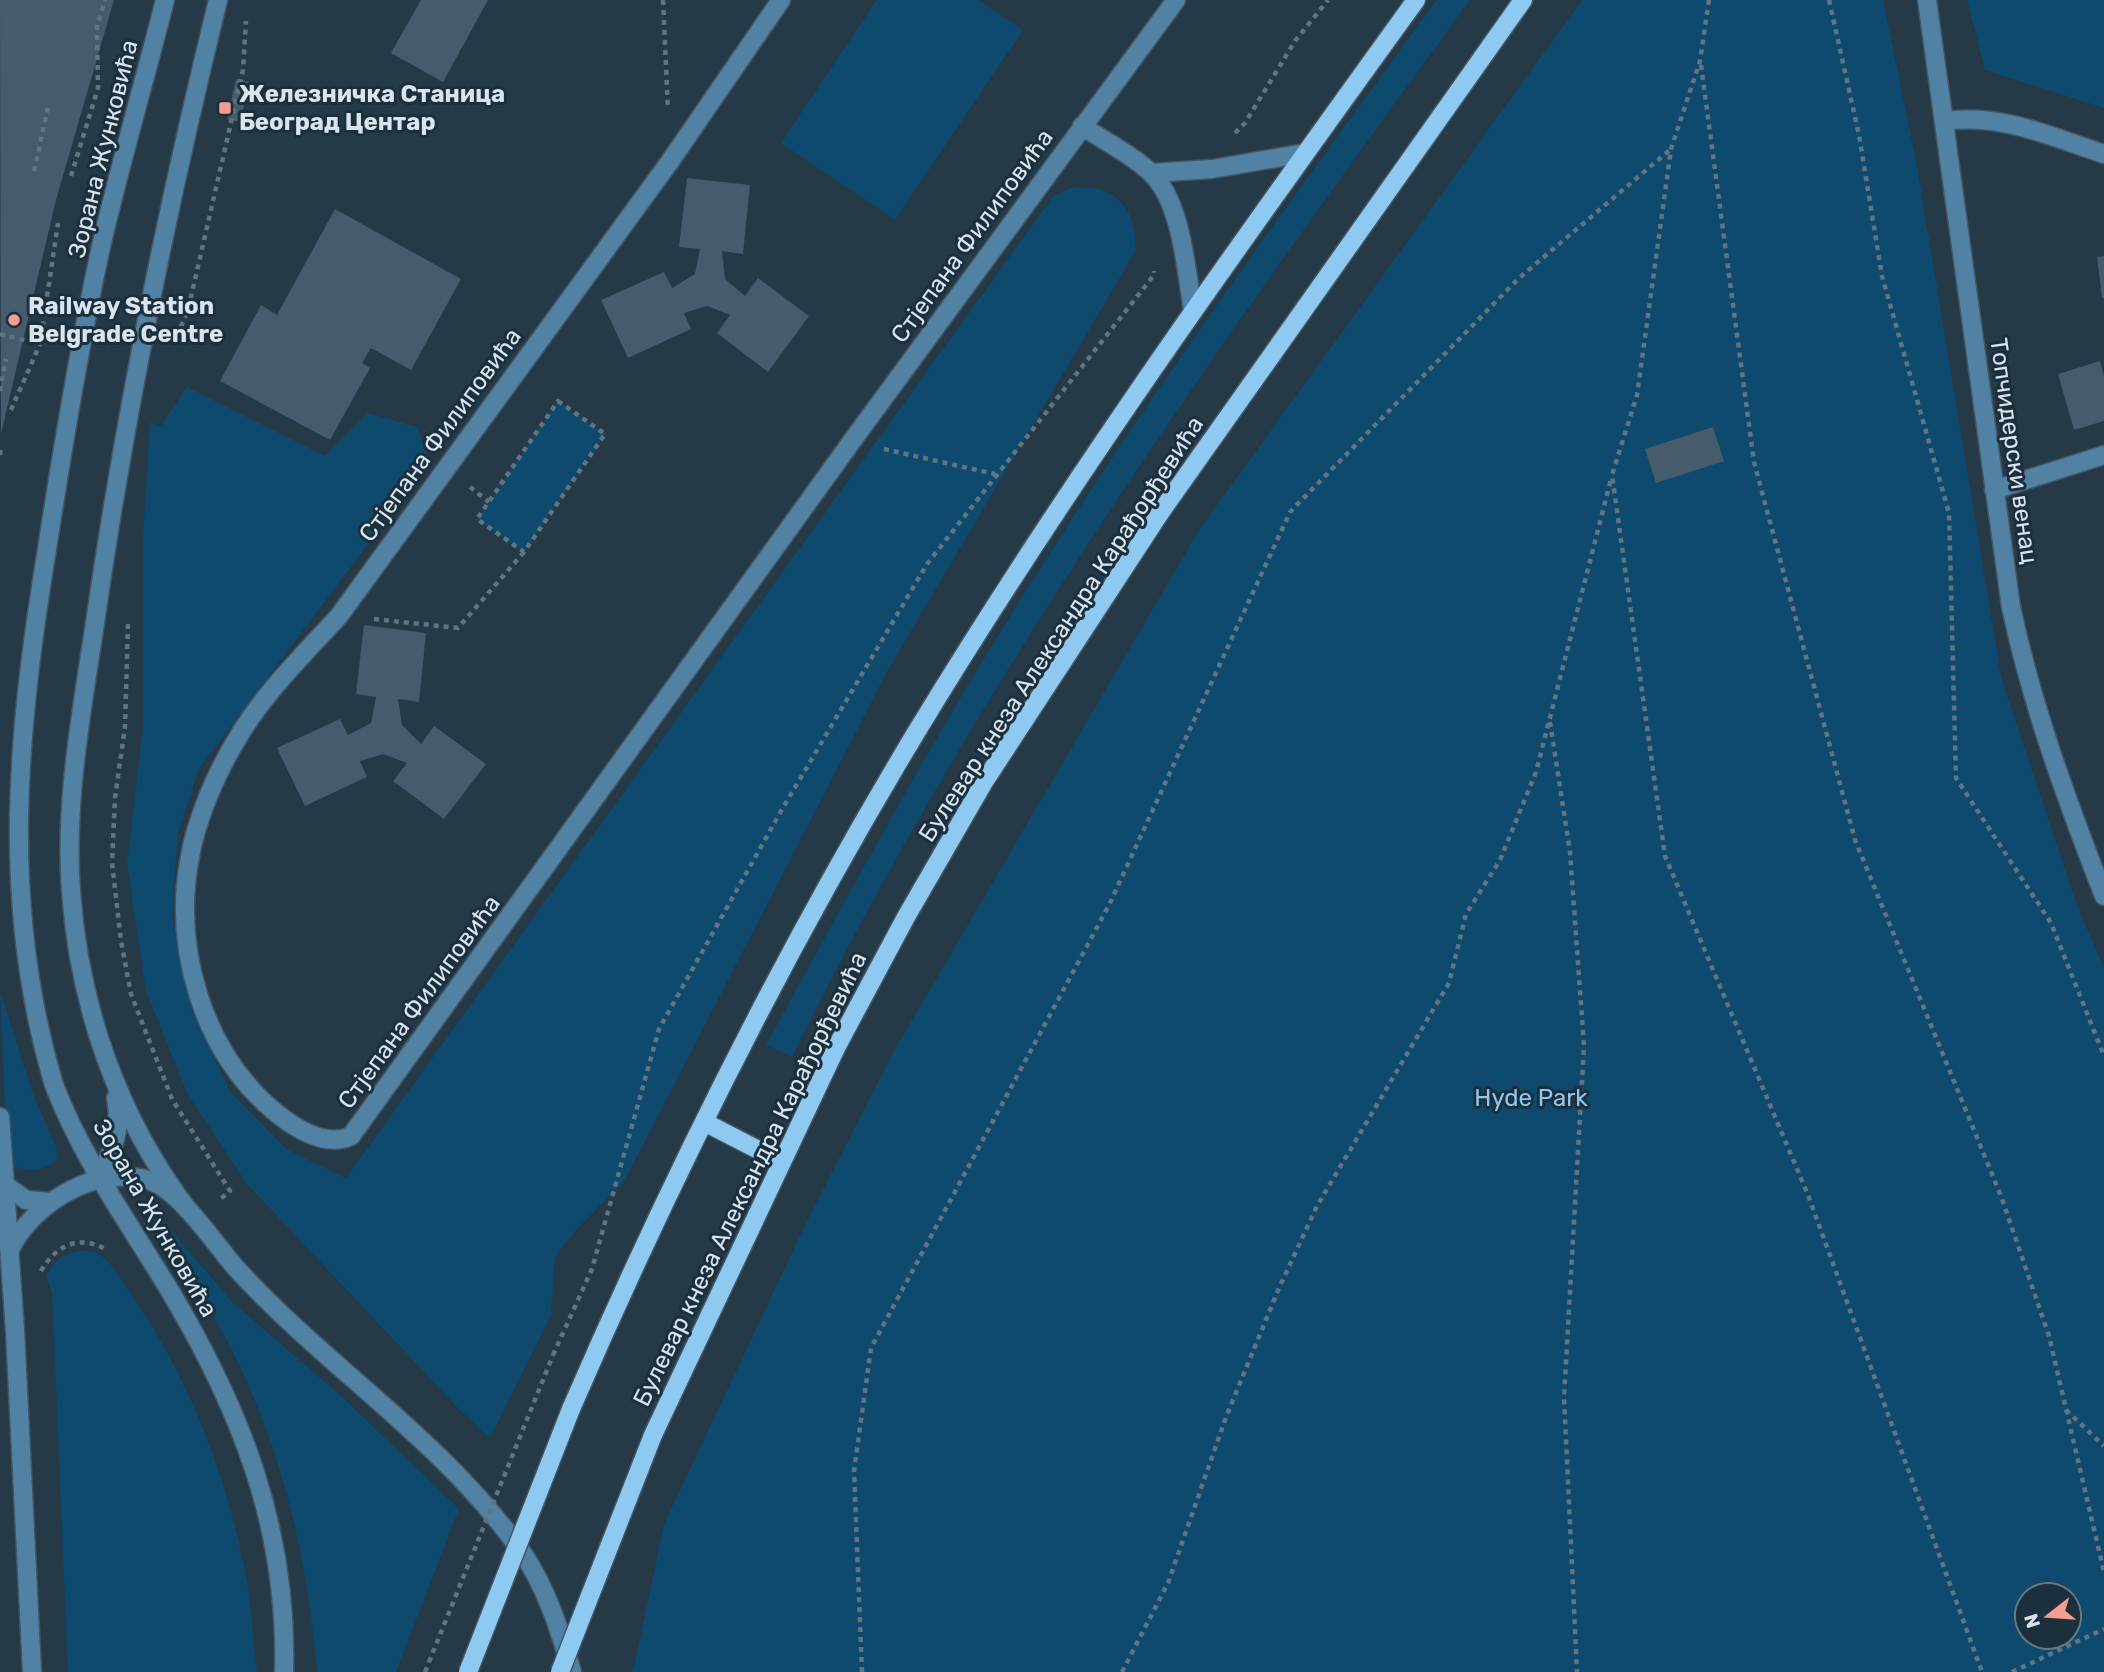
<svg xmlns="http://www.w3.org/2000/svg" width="2104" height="1672" viewBox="0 0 2104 1672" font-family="Rubik,sans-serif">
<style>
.green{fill:#0e4a6d;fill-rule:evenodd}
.building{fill:#465b6b}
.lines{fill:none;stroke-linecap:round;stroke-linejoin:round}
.minor-casing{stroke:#425562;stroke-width:21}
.major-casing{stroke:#425562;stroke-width:21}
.path{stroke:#627480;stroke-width:4.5;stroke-dasharray:5 5;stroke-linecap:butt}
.minor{stroke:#5182a4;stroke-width:18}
.major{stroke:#8ec9f2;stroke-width:18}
.major-bridge-casing{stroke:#425562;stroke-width:21;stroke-linecap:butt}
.path-bridge{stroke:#627480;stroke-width:4.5;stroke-dasharray:5 5;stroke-linecap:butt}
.major-bridge{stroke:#8ec9f2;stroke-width:18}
.poi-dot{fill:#f59d8e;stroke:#1b2f3d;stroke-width:2.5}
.labels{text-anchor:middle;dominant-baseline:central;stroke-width:6;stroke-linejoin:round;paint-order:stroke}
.poi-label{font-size:24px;font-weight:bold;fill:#d8e5ee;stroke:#1b2f3d;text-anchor:start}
.street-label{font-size:24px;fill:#d8e5ee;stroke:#1b2f3d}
.park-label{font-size:24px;fill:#90c8f0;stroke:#1b2f3d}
</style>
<rect width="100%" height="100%" fill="#253947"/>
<g class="green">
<polygon points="877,0 979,0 1023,30 895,220 781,143"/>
<path d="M 1437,0 L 1470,0 C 1223,338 977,680 792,1057 L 766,1045 C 856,881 945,715 1047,558 C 1169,367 1303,183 1437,0 Z"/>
<path d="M 1582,0 L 1883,0 L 1917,165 L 2001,677 L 2078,908 L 2104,968 L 2104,1672 L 633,1672 L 664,1524 L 805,1225 L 894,1051 L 1199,530 ZM 2027,1595 L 2069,1595 L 2069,1637 L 2027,1637 Z"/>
<polygon points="1967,0 2104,0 2104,108 1985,70"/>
<path d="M 1074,187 C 1083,188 1094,187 1102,190 C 1129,200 1138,227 1135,252 L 888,670 L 625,1180 L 576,1230 L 555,1257 L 551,1315 L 490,1438 L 459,1409 L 247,1184 L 187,1093 L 146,991 L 127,864 L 143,726 L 143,538 L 150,422 L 161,426 L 187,387 L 325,456 L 368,413 L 417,427 L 429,463 L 199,769 L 178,833 L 172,917 L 191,1009 L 230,1091 L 286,1149 L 346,1178 L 1054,195 Z"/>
<polygon points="558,401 605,434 524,552 477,519"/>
<path d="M 0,991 L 33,1094 L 56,1147 L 57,1160 C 41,1172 30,1172 12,1166 L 7,1146 Z"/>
<path d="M 136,1200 L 153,1209 L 231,1301 L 341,1396 L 459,1509 L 396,1672 L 317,1672 C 307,1551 278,1431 218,1324 C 202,1296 185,1270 166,1244 C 156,1230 142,1215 136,1200 Z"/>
<path d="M 78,1251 C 83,1251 90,1251 94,1252 C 109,1257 118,1275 126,1287 C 187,1371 229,1479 247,1582 C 252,1611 253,1642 257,1672 L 68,1672 L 52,1293 L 46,1276 C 54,1261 61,1255 78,1251 Z"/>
</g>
<g class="building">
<polygon points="0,0 114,0 56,200 1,434"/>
<polygon points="421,0 488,0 443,82 391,53"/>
<polygon points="236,79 250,82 240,122 227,119"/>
<polygon points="687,178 750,185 743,254 722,251 725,279 745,296 758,278 809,316 768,372 717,333 730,315 707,306 684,313 691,329 628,358 601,300 664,272 672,288 695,274 700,249 679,247"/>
<polygon points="335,209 461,279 411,370 371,348 362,363 370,368 330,440 220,381 261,305 277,315"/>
<polygon points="2104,256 2104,298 2102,298 2097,257"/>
<polygon points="2100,361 2104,376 2104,421 2074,430 2058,374"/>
<polygon points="1713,427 1724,461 1656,483 1645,449"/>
<polygon points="364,625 426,633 419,702 398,699 402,725 421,744 434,726 486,764 444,819 393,781 407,763 383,754 360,761 367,777 305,806 277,748 340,719 348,735 371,723 376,697 356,694"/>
</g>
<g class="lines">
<defs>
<g id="minor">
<path d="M 165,0 C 145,79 122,158 103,238 C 80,340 63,445 47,549 C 17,733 0,904 54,1085 C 83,1160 129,1223 170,1291 C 242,1412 288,1530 284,1672"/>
<path d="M 781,0 L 671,160 L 339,616 C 305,653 267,690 240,734 C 217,771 196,818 189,862 C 174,948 202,1046 267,1105 C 288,1124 323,1149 351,1136 L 852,441 L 1176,0"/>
<path d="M 1927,0 L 2011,607 C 2032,706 2067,801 2104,896"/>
<path d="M 1945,121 C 2001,113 2052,137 2104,154"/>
<path d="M 1082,126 C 1104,141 1131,154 1150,172 C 1182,201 1186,271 1193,311"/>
<polyline points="1152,173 1212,169 1305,153"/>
<polyline points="1994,490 2104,455"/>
<polyline points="0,1117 15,1331 32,1672"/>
<path d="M 98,1179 C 113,1151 122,1130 116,1098"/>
<polyline points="4,1184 26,1200 51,1202"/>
<path d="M 188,1210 C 118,1118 79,1006 71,891 C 64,800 83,705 96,616 C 126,408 168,204 218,0"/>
<path d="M 10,1249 C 34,1204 89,1169 141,1178 C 178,1185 212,1241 236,1268 C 326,1367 443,1440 521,1551 C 546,1586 560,1631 572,1672"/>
</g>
<g id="major">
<polyline points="704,1122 780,1161"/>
<path d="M 571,1409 C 672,1176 786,948 917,731 C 1070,479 1243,239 1416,0"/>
<polyline points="653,1435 837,1046 906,917 984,782 1160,513 1523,0"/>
</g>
</defs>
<use href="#minor" class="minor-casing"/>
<use href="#major" class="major-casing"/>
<g class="path">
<polyline points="663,0 668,110"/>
<polyline points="1709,0 1700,61 1671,149 1637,395 1612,475 1665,856 1808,1195 1982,1672"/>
<polyline points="1829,0 1859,135 1882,276 1949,513 1956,778 2051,923 2104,1056"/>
<polyline points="1701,65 1754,462 1855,840 2001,1196 2049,1336 2104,1572"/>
<polyline points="1235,133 1245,123 1295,41 1328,0"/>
<polyline points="34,171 48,108"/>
<polyline points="71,176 98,88 97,27 105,0"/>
<polyline points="0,334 40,344"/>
<polyline points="177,336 188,310 243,70 246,21"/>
<polyline points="0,391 6,359"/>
<polygon points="558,401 605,434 524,552 477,519"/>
<polyline points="11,410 40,344 58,223"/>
<polyline points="884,449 995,474"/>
<polyline points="0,455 1,447"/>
<polyline points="470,487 489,502"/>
<polyline points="374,619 458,628 524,552"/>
<polyline points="128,624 125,727 115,798 112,863 121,941 131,994 172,1099 230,1191 218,1201"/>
<polyline points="1550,722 1570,852 1584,1046 1564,1397 1577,1672"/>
<path d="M 41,1271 C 55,1246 79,1234 105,1249"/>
<polyline points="553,1355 592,1269 659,1029 781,811 927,564 1154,275 1154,271"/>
<polyline points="2066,1410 2104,1446"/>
<polyline points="425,1672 429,1662"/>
<polyline points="862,1672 854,1471 871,1348 1109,905 1290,512 1518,279 1671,149"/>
<polyline points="1122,1672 1168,1583 1226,1417 1279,1288 1317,1206 1449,983 1466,914 1500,860 1536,772 1611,479"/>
<polyline points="2012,1672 2104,1629"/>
</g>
<use href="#minor" class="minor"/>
<use href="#major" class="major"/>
<defs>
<g id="major-bridge">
<polyline points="468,1672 571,1409"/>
<polyline points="560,1672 653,1435"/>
</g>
</defs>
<use href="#major-bridge" class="major-bridge-casing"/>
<polyline class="path-bridge" points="429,1662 553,1355"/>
<use href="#major-bridge" class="major-bridge"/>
</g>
<g class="poi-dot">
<rect x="218" y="101" width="14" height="14" rx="3.5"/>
<circle cx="14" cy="320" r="7"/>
</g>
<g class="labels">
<g class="poi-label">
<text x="239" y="94">Железничка Станица<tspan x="239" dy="28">Београд Центар</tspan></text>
<text x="28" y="306">Railway Station<tspan x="28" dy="28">Belgrade Centre</tspan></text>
</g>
<g class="street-label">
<text transform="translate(103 149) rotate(-76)">Зорана Жунковића</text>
<text transform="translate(972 236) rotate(-54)">Стјепана Филиповића</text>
<text transform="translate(440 435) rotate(-54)">Стјепана Филиповића</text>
<text transform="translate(2014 451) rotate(82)">Топчидерски венац</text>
<text transform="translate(1061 629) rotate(-57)">Булевар кнеза Александра Карађорђевића</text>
<text transform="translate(419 1002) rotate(-54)">Стјепана Филиповића</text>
<text transform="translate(750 1179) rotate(-64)">Булевар кнеза Александра Карађорђевића</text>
<text transform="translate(155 1218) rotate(60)">Зорана Жунковића</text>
</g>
<g class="park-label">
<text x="1531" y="1098">Hyde Park</text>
</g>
</g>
<g transform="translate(2048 1616) rotate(253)"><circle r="33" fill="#1b2f3d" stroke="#677884" stroke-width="2"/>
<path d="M0-5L12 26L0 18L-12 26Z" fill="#f59d8e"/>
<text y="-10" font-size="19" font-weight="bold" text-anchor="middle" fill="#d8e5ee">N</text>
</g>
</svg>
